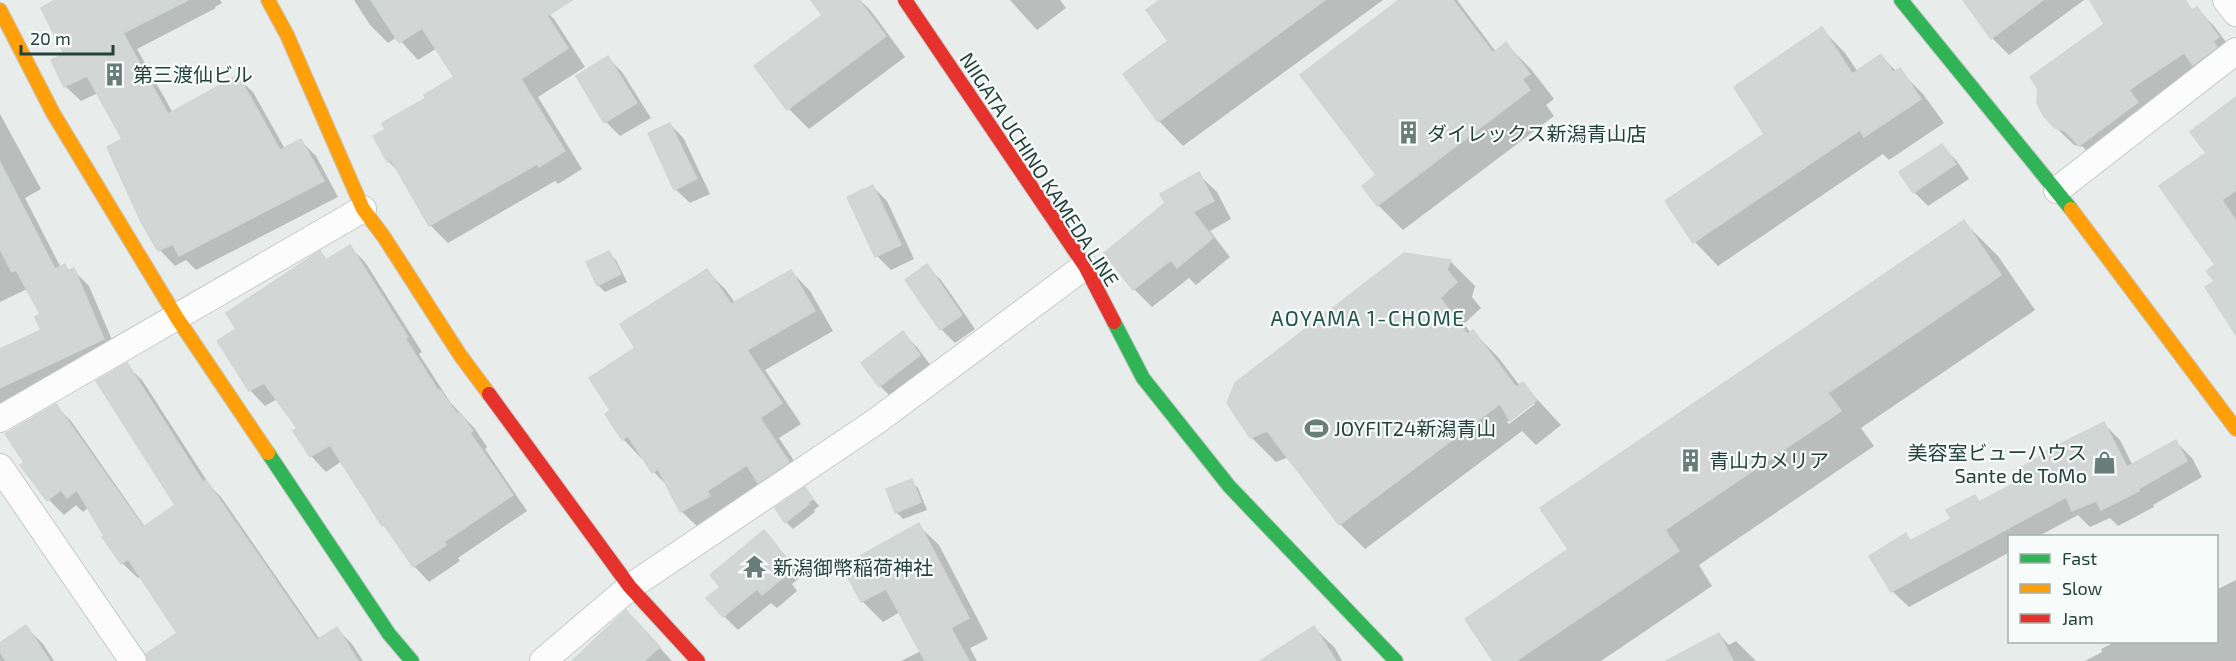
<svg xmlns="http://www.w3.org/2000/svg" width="2236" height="661" viewBox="0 0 2236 661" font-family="'Exo 2','Noto Sans JP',sans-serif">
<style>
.shadow{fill:#0003;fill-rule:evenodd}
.building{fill:#d2d6d5;stroke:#d0d6d4;stroke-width:1.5}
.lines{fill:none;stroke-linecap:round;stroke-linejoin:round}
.street-casing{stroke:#c5cac8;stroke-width:28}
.fast-casing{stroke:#c4cac8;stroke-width:16}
.slow-casing{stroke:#c4cac8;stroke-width:16}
.jam-casing{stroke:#c4cac8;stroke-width:16}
.street{stroke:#fcfcfc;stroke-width:26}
.fast{stroke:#30b455;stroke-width:14}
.slow{stroke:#ff9f0a;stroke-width:14}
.jam{stroke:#e5322d;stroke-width:14}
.labels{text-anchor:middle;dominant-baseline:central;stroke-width:4.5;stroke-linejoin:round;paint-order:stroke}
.poi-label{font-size:20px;fill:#25413b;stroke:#f7fbf9;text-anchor:start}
.street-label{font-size:20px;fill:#25413b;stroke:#f7fbf9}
.neighbourhood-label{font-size:21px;letter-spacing:1.5px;fill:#21534a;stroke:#f7fbf9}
</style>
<rect width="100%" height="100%" fill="#e8edeb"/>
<g class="shadow">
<polygon points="58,0 220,0 222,3 215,7 216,8 137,49 173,113 237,77 253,92 285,149 301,141 316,156 338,197 196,270 186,260 175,266 160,250 144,223 124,140 98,93 81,101 65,86 66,55"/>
<polygon points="354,0 535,0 554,19 585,67 538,97 582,169 558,184 555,181 448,243 430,225 400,173 388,161 387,130 456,77 437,48 418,60 397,37 388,43 370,25"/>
<polygon points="824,0 860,0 871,11 905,57 809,129 789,109 756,66 824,15"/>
<polygon points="1010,0 1060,0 1066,8 1037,30"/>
<polygon points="1162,0 1383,0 1183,146 1159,121 1125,74 1170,41"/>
<polygon points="1402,0 1457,0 1496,52 1506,44 1531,69 1554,99 1546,105 1554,116 1403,230 1378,205 1364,186 1378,175"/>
<polygon points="1964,0 2084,0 2009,55 1992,38"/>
<polygon points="2091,0 2184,2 2194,11 2197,9 2214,26 2235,54 2098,162 2083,147 2074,145 2069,140 2051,123 2106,25"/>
<polygon points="1822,29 1845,53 1858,72 1881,56 1897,72 1899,70 1923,94 1944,123 1889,160 1883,154 1718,266 1695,242 1667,201 1766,134"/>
<polygon points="608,58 622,72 651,118 620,136 606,122 578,76"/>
<polygon points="2236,99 2236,325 2216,282 2218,265 2208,153"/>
<polygon points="0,114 41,189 25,198 61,268 65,266 70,271 73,270 89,286 119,356 0,411 0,350 43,331 42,315 27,289 0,302"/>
<polygon points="670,124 684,139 710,194 690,203 675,189"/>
<polygon points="1941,146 1956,160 1969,179 1928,206 1914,192"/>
<polygon points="1198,174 1217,192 1231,219 1210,231 1230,257 1196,285 1189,278 1152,307 1134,289 1106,253 1167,203"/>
<polygon points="873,187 887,201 914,259 891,270 877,256"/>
<polygon points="1964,222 1998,256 2035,310 1861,428 1874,446 1699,565 1712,586 1601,661 1495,661 1570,549"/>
<polygon points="350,247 365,262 422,352 419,354 450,402 475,429 487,447 485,449 527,511 458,558 460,561 429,582 414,566 393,535 383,525 342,461 326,472 311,456 295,431 299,429 277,399 265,406 250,390 238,329 320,253 328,261"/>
<polygon points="609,253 616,260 627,282 605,292 598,285"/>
<path d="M 1450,261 L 1475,286 L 1472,297 L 1481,308 L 1464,324 L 1471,333 L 1473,332 L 1498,357 L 1520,386 L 1523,384 L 1561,425 L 1536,445 L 1522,431 L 1365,549 L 1340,524 L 1289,457 L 1276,462 L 1251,437 ZM 1532,402 L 1535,404 L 1509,424 L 1507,422 Z"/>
<polygon points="926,266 941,280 975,329 955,343 941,329"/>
<polygon points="707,271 726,290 735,303 791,271 810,291 833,331 765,370 801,424 779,438 808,482 701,530 681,511 669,488 654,472 644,457 642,459 623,439 612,410 638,349"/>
<polygon points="902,333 917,347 934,370 894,400 880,386"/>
<polygon points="126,365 142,380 211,487 221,497 320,640 337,629 352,644 363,661 159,661 179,633 141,576 138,578 122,563 104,537 106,536 89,507 83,512 76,505 64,515 49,500 56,406 71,421 145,527 177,506"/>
<polygon points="2103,423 2120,440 2133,466 2176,442 2192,458 2202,477 2153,505 2154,507 2118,526 2110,518 2090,527 2078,515 2039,536 2010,536 2010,552 1909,607 1892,591 1906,535 1912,542 1953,520 1975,497 1981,503 2025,480"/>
<polygon points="911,481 918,488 927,510 903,519 896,512"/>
<polygon points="805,489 819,506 814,510 815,512 793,529 786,522"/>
<polygon points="918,525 939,545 988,639 970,648 977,661 901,661 921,651 900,612 883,622 862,601 844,566"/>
<polygon points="764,532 802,576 792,584 797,591 777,608 771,603 738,630 724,616 722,587"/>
<polygon points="2236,580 2236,661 2085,661 2102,652 2101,649 2115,642 2216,642 2216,590"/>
<polygon points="640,626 672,661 573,661"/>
<polygon points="26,627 43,644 54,661 0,661 0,645"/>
<polygon points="1314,628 1335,648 1342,661 1263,661"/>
<polygon points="1719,634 1729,645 1736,641 1756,661 1669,661"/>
</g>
<g class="building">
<polygon points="55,0 188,0 123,33 168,114 238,75 280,150 301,139 324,181 179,256 173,244 158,251 142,224 107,147 122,139 87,76 64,87 51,60 64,54 41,8"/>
<polygon points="371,0 572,0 547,16 568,48 521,79 565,151 539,167 537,164 429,226 391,160 387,162 373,136 385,130 382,123 426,98 424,95 454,77 422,28 399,43"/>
<polygon points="811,0 859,0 886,36 787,110 754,66 822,15"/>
<polygon points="1160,0 1325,0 1158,122 1123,74 1168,41 1146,10"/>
<polygon points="1399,0 1453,0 1493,53 1506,42 1530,74 1522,79 1530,90 1377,206 1362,186 1376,175 1300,75"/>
<polygon points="1963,0 2043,0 1991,39"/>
<polygon points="2090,0 2185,0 2192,10 2197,7 2219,37 2213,41 2217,47 2193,65 2184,53 2129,90 2138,102 2079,146 2065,131 2055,128 2043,115 2037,103 2038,89 2030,77 2104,24"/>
<polygon points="1822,27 1852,74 1881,54 1893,72 1900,68 1921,99 1864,137 1860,130 1693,243 1665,201 1764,134 1734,87"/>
<polygon points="608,56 637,103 604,123 576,76"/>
<polygon points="2236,97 2236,190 2222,200 2236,221 2236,335 2205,287 2214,281 2206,271 2215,265 2159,186 2206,153 2190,132"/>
<polygon points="670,123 697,179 674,190 648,133"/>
<polygon points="1942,144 1956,164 1913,193 1899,172"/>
<polygon points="0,162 55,269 65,264 68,271 74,268 104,339 0,388 0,349 41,330 35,317 40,314 16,270 12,272 0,249"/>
<polygon points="1199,172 1214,201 1193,212 1213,238 1177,268 1171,260 1133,290 1104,253 1165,203 1160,194"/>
<polygon points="873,185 901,245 875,257 847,197"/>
<polygon points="1964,220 2001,275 1828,393 1841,411 1665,530 1679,551 1516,661 1493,661 1465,619 1568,549 1540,508"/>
<polygon points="350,245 408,337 405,338 439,392 440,390 457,414 459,412 473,431 470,433 513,495 444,542 446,545 413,567 384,525 382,526 330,445 310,457 293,431 297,428 264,383 249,391 217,341 236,329 226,313 320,251 326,260"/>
<polygon points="609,251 621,274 597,286 586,262"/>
<polygon points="1404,253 1451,260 1447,270 1457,282 1440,298 1467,334 1473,330 1516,387 1523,382 1537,400 1510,421 1500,404 1339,525 1267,431 1250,438 1227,403 1235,383"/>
<polygon points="927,264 962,315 940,330 905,280"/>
<polygon points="707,269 731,304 791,270 815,311 747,350 782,403 760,418 789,462 758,483 747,465 707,491 710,496 680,512 658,469 652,473 628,436 622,440 605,414 610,410 589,378 635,348 620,324"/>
<polygon points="903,331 920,355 879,387 861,363"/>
<polygon points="127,363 203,482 206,480 317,640 337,627 358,661 148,661 146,654 177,633 128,559 121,564 102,537 104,536 77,490 67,498 61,490 47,501 20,465 24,462 5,434 56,404 143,527 175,505 96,381"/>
<polygon points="2104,422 2127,467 2176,440 2187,461 2138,489 2139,491 2101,510 2096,501 2072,511 2066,497 1891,592 1869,556 1906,533 1910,541 1951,519 1946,510 1975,495 1979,502 2023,479 2017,470 2046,453 2046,451"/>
<polygon points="912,479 921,502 895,513 886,489"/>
<polygon points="805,487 813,499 808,502 809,504 785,523 775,508"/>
<polygon points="919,523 969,618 951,628 969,661 925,661 886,589 861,602 842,566"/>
<polygon points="764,530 789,561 778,570 784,577 762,595 757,589 723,617 706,598 720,587 710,575"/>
<polygon points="626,610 660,647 644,661 572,661"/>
<polygon points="26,625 50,661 6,661 0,652 0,643"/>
<polygon points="1314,626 1336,661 1260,661"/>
<polygon points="1719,633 1733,661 1666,661"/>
</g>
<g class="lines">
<defs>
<g id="street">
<polyline points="2226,0 2236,13"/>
<polyline points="2057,190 2236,51"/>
<polyline points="0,419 363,209"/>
<polyline points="0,467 133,661"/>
<polyline points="543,661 630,587 878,420 1085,266"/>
</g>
<g id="fast">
<polyline points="1901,0 2071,209"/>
<polyline points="1114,322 1143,378 1229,486 1396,661"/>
<polyline points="268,453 389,634 412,661"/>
</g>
<g id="slow">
<polyline points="268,0 287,35 363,209 384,237 460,355 489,394"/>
<polyline points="0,10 53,113 177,318 268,453"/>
<polyline points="2071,209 2236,429"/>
</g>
<g id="jam">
<polyline points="905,0 1085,266 1114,322"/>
<polyline points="489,394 630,587 698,661"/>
</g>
</defs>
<use href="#street" class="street-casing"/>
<use href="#fast" class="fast-casing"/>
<use href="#slow" class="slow-casing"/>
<use href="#jam" class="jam-casing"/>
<use href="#street" class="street"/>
<use href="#fast" class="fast"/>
<use href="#slow" class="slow"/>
<use href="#jam" class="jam"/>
</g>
<defs>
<symbol id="building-bare" viewBox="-9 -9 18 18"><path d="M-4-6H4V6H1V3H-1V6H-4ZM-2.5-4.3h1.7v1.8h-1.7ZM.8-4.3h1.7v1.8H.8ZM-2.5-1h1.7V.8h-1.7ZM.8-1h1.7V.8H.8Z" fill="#697d79" stroke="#f7fbf9" stroke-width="2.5" paint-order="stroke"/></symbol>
<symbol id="stadium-bare" viewBox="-9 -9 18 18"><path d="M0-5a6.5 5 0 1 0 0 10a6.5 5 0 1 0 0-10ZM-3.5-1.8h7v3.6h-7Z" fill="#697d79" stroke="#f7fbf9" stroke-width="2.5" paint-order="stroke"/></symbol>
<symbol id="shop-bare" viewBox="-9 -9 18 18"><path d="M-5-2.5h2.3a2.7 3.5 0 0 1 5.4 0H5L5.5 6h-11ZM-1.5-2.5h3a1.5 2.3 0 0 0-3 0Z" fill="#697d79" stroke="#f7fbf9" stroke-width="2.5" paint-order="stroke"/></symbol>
<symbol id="temple-bare" viewBox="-9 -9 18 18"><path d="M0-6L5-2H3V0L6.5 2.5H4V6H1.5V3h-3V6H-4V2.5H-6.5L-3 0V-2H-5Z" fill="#697d79" stroke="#f7fbf9" stroke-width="2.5" paint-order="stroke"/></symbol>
</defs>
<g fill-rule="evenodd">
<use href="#building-bare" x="98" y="58" width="33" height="33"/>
<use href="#building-bare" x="1392" y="116" width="33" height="33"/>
<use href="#stadium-bare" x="1300" y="412" width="33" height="33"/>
<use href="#building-bare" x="1674" y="444" width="33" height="33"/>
<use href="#shop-bare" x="2088" y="446" width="33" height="33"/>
<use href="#temple-bare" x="738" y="550" width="33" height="33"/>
</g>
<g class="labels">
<g class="poi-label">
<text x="133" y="74">第三渡仙ビル</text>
<text x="1427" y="133">ダイレックス新潟青山店</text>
<text x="1334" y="428">JOYFIT24新潟青山</text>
<text x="2087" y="452" text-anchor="end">美容室ビューハウス<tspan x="2087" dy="23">Sante de ToMo</tspan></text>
<text x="1709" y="460">青山カメリア</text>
<text x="773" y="567">新潟御幣稲荷神社</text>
</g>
<g class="street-label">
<text transform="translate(1040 169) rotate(57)">NIIGATA UCHINO KAMEDA LINE</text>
</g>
<g class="neighbourhood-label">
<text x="1368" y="317">AOYAMA 1-CHOME</text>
</g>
</g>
<rect x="2008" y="535" width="210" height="108" fill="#f7fbf9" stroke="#a3b1ad" stroke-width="1.5"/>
<rect x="2020" y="554" width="30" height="9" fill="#30b455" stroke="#a3b1ad" stroke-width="1.5"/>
<text x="2062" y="565" font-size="18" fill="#25413b">Fast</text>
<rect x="2020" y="584" width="30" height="9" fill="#ff9f0a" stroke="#a3b1ad" stroke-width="1.5"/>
<text x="2062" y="595" font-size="18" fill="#25413b">Slow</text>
<rect x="2020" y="614" width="30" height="9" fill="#e5322d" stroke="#a3b1ad" stroke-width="1.5"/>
<text x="2062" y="625" font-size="18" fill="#25413b">Jam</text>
<path d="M21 45v9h92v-9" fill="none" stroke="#25413b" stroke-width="3"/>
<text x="30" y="45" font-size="18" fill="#25413b" stroke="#f7fbf9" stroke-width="4.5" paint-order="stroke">20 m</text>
</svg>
